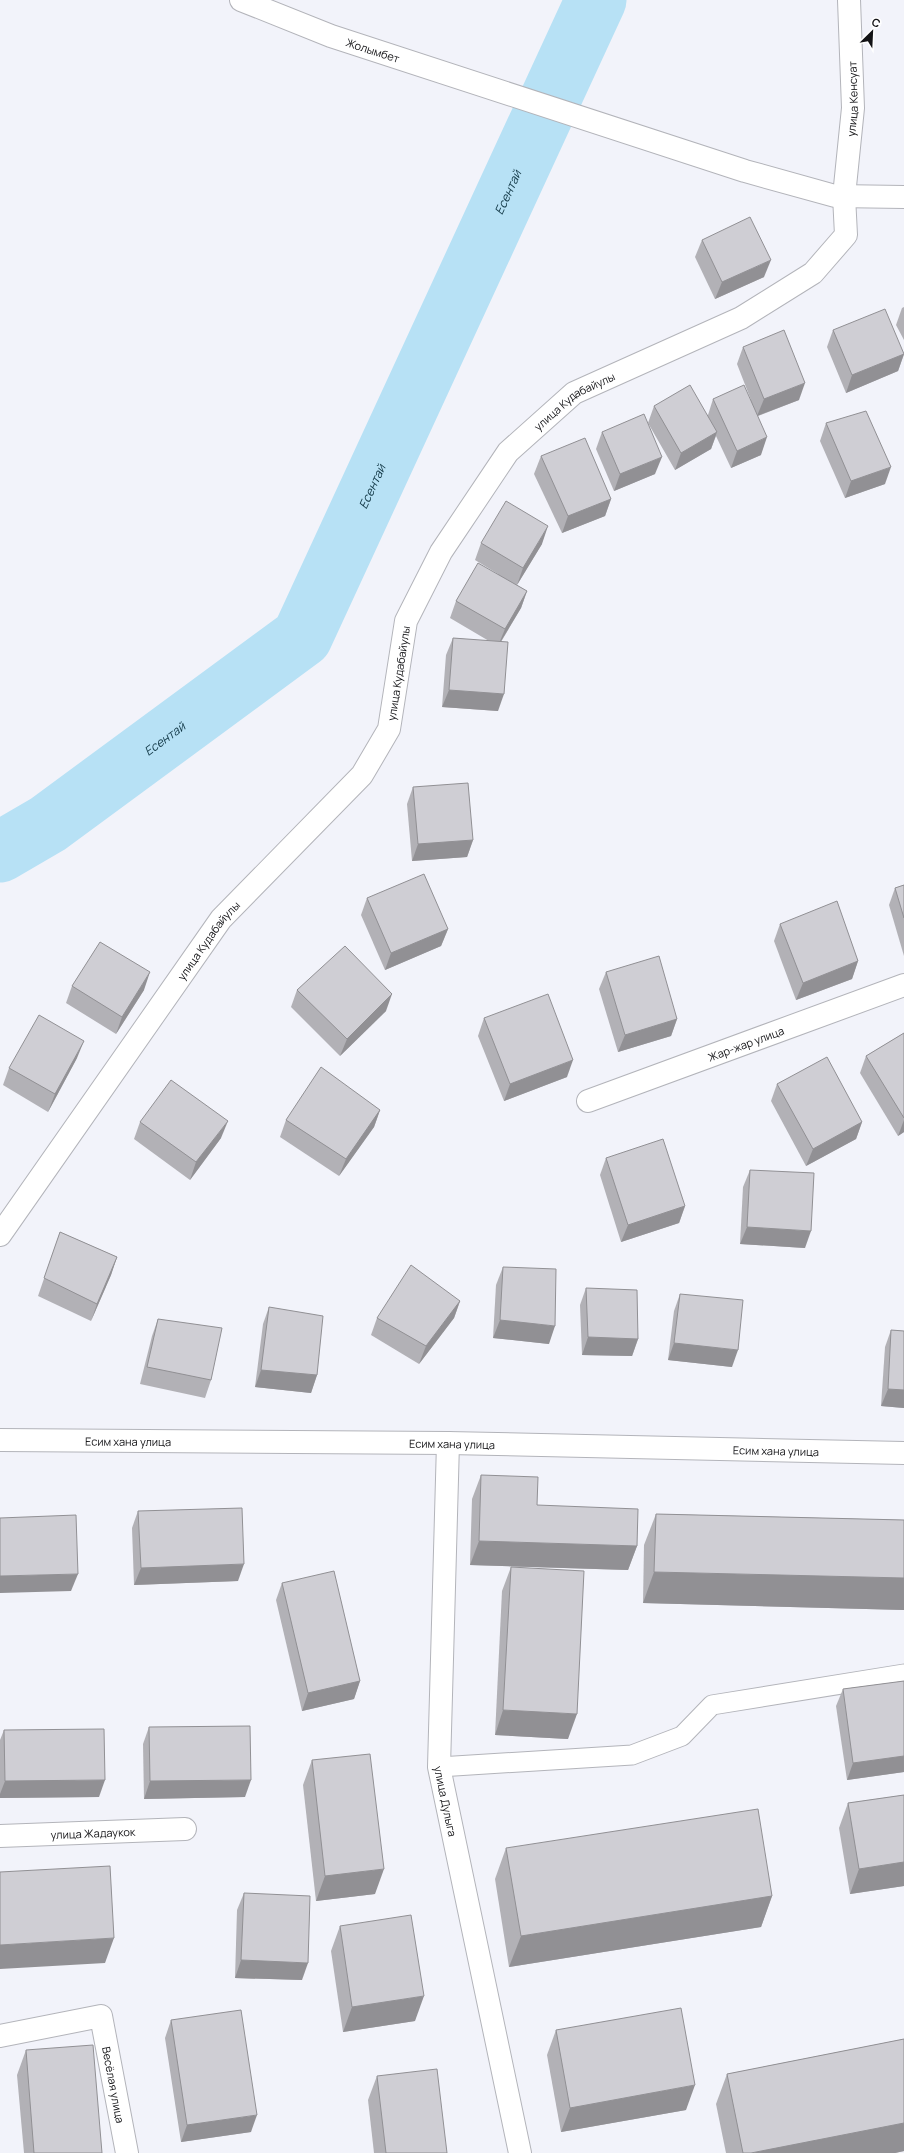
<svg xmlns="http://www.w3.org/2000/svg" width="904" height="2153" viewBox="0 0 904 2153" font-family="Manrope,sans-serif">
<style>
.lines{fill:none;stroke-linecap:round;stroke-linejoin:round}
.river{stroke:#b7e1f5;stroke-width:61}
.service-casing{stroke:#b3b4ba;stroke-width:21}
.minor-casing{stroke:#b3b4ba;stroke-width:24}
.tertiary-casing{stroke:#b3b4ba;stroke-width:24}
.service{stroke:#fff;stroke-width:19}
.minor{stroke:#fff;stroke-width:22}
.tertiary{stroke:#fff;stroke-width:22}
.wall{fill:#b2b1b6}
.shaded-wall{fill:#919094}
.building{fill:#cfced4;stroke:#919094}
.labels{text-anchor:middle;dominant-baseline:central;stroke-width:4;stroke-linejoin:round;paint-order:stroke}
.street-label{font-size:11px;fill:#131316;stroke:#fff}
.water-label{font-size:12px;font-style:italic;fill:#103644;stroke:#fff}
</style>
<rect width="100%" height="100%" fill="#f2f3fa"/>
<g class="lines">
<path class="river" id="s1" d="M 0,852 L 48,824 L 302,637 L 596,0"/>
<defs>
<polyline id="service" points="439,1767 632,1755 682,1736 712,1705 904,1674"/>
<g id="minor">
<path id="s2" d="M 588,1101 L 904,985"/>
<path id="s3" d="M 0,1235 L 221,919 L 362,775 L 389,729 L 406,621 L 441,552 L 508,452 L 574,393 L 741,318 L 813,273 L 846,235 L 844,196 L 853,108 L 849,0"/>
<path id="s4" d="M 448,1443 L 439,1767 L 520,2153"/>
<path id="s5" d="M 0,1836 L 185,1829"/>
<path id="s6" d="M 0,2036 L 101,2016 L 127,2153"/>
</g>
<g id="tertiary">
<path id="s7" d="M 241,0 L 331,36 L 745,171 L 835,196 L 904,197"/>
<path id="s8" d="M 0,1440 L 448,1443 L 904,1453"/>
</g>
</defs>
<use href="#service" class="service-casing"/>
<use href="#minor" class="minor-casing"/>
<use href="#tertiary" class="tertiary-casing"/>
<use href="#service" class="service"/>
<use href="#minor" class="minor"/>
<use href="#tertiary" class="tertiary"/>
</g>
<g class="wall">
<polygon points="702,240 764,277 715,299 695,257"/>
<polygon points="904,307 904,340 896,325 902,308"/>
<polygon points="833,330 904,354 898,371 846,393 827,347"/>
<polygon points="743,347 799,400 758,416 761,455 731,468 716,436 711,449 675,470 648,423 654,406 708,415 713,399 751,400 737,364"/>
<polygon points="826,423 885,484 845,498 820,441"/>
<polygon points="602,432 655,474 614,491 596,449"/>
<polygon points="541,456 611,499 605,516 562,533 534,474"/>
<polygon points="481,543 542,544 517,585 527,591 521,608 501,642 498,711 442,707 446,655 453,638 489,641 450,618 456,601 498,574 475,560"/>
<polygon points="413,787 473,840 467,857 412,861 407,804"/>
<polygon points="904,885 904,956 889,905 895,888"/>
<polygon points="367,898 448,929 441,946 385,970 361,915"/>
<polygon points="780,924 858,961 852,979 796,1000 774,941"/>
<polygon points="606,972 677,1019 671,1036 618,1052 599,989"/>
<polygon points="72,986 144,990 116,1034 66,1003"/>
<polygon points="297,990 386,1011 340,1056 291,1007"/>
<polygon points="484,1018 567,1077 504,1101 478,1036"/>
<polygon points="904,1033 904,1132 898,1136 860,1073 866,1056"/>
<polygon points="77,1058 48,1112 3,1085 9,1068"/>
<polygon points="777,1084 862,1122 856,1139 806,1166 771,1101"/>
<polygon points="380,1110 374,1127 339,1176 280,1137 286,1120"/>
<polygon points="140,1122 221,1138 190,1180 134,1139"/>
<polygon points="606,1158 685,1206 679,1223 621,1242 600,1175"/>
<polygon points="750,1170 805,1248 740,1244 743,1187"/>
<polygon points="60,1232 117,1257 111,1275 91,1321 38,1296"/>
<polygon points="503,1267 549,1344 493,1338 496,1285"/>
<polygon points="586,1288 638,1339 632,1356 582,1355 580,1305"/>
<polygon points="680,1294 732,1367 668,1360 674,1311"/>
<polygon points="460,1301 454,1318 419,1364 371,1335 377,1318"/>
<polygon points="269,1307 317,1375 311,1393 255,1387 263,1324"/>
<polygon points="158,1319 211,1380 205,1398 140,1384 152,1336"/>
<polygon points="891,1330 904,1331 904,1408 881,1406 885,1347"/>
<polygon points="481,1475 537,1505 637,1546 628,1570 470,1565 472,1499"/>
<polygon points="138,1511 238,1581 134,1585 132,1528"/>
<polygon points="656,1514 904,1520 904,1610 643,1603 644,1545"/>
<polygon points="511,1567 568,1739 495,1735 502,1591"/>
<polygon points="282,1583 360,1681 354,1699 302,1711 276,1600"/>
<polygon points="904,1681 904,1772 847,1780 836,1706 843,1689"/>
<polygon points="149,1727 245,1797 144,1799 143,1744"/>
<polygon points="4,1730 99,1797 0,1798 0,1740"/>
<polygon points="312,1760 375,1894 316,1901 303,1785"/>
<polygon points="904,1795 904,1886 850,1894 839,1828 848,1803"/>
<polygon points="506,1848 772,1896 761,1927 509,1967 495,1879"/>
<polygon points="244,1893 302,1980 235,1978 237,1910"/>
<polygon points="340,1926 415,2021 343,2032 331,1951"/>
<polygon points="171,2020 251,2132 181,2142 165,2038"/>
<polygon points="556,2030 686,2110 561,2132 547,2055"/>
<polygon points="904,2039 904,2151 895,2153 726,2153 716,2104 727,2074"/>
<polygon points="26,2050 102,2153 24,2153 17,2075"/>
<polygon points="377,2076 447,2153 374,2153 368,2100"/>
</g>
<g class="shaded-wall">
<polygon points="771,260 764,277 715,299 722,282"/>
<polygon points="904,354 898,371 846,393 852,375"/>
<polygon points="805,383 799,400 757,416 764,399"/>
<polygon points="717,432 711,449 675,470 681,453"/>
<polygon points="767,437 761,455 731,468 737,451"/>
<polygon points="662,457 655,474 614,491 620,474"/>
<polygon points="891,467 885,484 845,498 851,481"/>
<polygon points="611,499 605,516 562,533 568,516"/>
<polygon points="548,526 542,544 517,585 523,568"/>
<polygon points="527,591 521,608 498,646 505,629"/>
<polygon points="449,690 504,694 498,711 442,707"/>
<polygon points="473,840 467,857 412,861 418,844"/>
<polygon points="448,929 441,946 385,970 391,953"/>
<polygon points="858,961 852,979 796,1000 803,983"/>
<polygon points="150,972 144,990 116,1034 122,1017"/>
<polygon points="392,994 386,1011 340,1056 347,1039"/>
<polygon points="677,1019 671,1036 618,1052 625,1035"/>
<polygon points="84,1041 77,1058 48,1112 55,1094"/>
<polygon points="573,1060 567,1077 504,1101 510,1084"/>
<polygon points="380,1110 374,1127 339,1176 346,1159"/>
<polygon points="904,1120 904,1132 898,1136"/>
<polygon points="228,1121 221,1138 190,1180 196,1162"/>
<polygon points="862,1122 856,1139 806,1166 813,1149"/>
<polygon points="685,1206 679,1223 621,1242 628,1225"/>
<polygon points="747,1227 811,1231 805,1248 740,1244"/>
<polygon points="117,1257 111,1275 91,1321 97,1304"/>
<polygon points="460,1301 454,1318 419,1364 426,1346"/>
<polygon points="500,1320 555,1326 549,1344 493,1338"/>
<polygon points="588,1337 638,1339 632,1356 582,1355"/>
<polygon points="674,1343 738,1350 732,1367 668,1360"/>
<polygon points="261,1370 317,1375 311,1393 255,1387"/>
<polygon points="888,1389 904,1390 904,1408 881,1406"/>
<polygon points="479,1541 637,1546 628,1570 470,1565"/>
<polygon points="244,1564 238,1581 134,1585 141,1568"/>
<polygon points="654,1572 904,1578 904,1610 643,1603"/>
<polygon points="78,1574 71,1591 0,1593 0,1576"/>
<polygon points="360,1681 354,1699 302,1711 308,1693"/>
<polygon points="503,1710 577,1714 568,1739 495,1735"/>
<polygon points="904,1756 904,1772 847,1780 853,1763"/>
<polygon points="105,1780 99,1797 0,1798 0,1794 5,1781"/>
<polygon points="251,1780 245,1797 144,1799 150,1781"/>
<polygon points="904,1862 904,1886 850,1894 859,1869"/>
<polygon points="384,1869 375,1894 316,1901 325,1876"/>
<polygon points="772,1896 761,1927 509,1967 521,1936"/>
<polygon points="114,1938 105,1963 0,1969 0,1945"/>
<polygon points="241,1960 308,1963 302,1980 235,1978"/>
<polygon points="424,1996 415,2021 343,2032 352,2007"/>
<polygon points="695,2085 686,2110 561,2132 570,2108"/>
<polygon points="257,2115 251,2132 181,2142 187,2125"/>
<polygon points="904,2123 904,2151 895,2153 751,2153"/>
</g>
<g class="building">
<polygon points="750,217 771,260 722,282 702,240"/>
<polygon points="885,309 904,354 852,375 833,330"/>
<polygon points="784,330 805,383 764,399 743,347"/>
<polygon points="690,385 717,432 681,453 654,406"/>
<polygon points="744,385 767,437 737,451 713,399"/>
<polygon points="866,411 891,467 851,481 826,423"/>
<polygon points="644,414 662,457 620,474 602,432"/>
<polygon points="585,438 611,499 568,516 541,456"/>
<polygon points="506,501 548,526 523,568 481,543"/>
<polygon points="478,563 527,591 505,629 456,601"/>
<polygon points="453,638 508,642 504,694 449,690"/>
<polygon points="468,783 473,840 418,844 413,787"/>
<polygon points="424,874 448,929 391,953 367,898"/>
<polygon points="904,885 904,918 895,888"/>
<polygon points="837,901 858,961 803,983 780,924"/>
<polygon points="100,942 150,972 122,1017 72,986"/>
<polygon points="345,946 392,994 347,1039 297,990"/>
<polygon points="659,956 677,1019 625,1035 606,972"/>
<polygon points="548,994 573,1060 510,1084 484,1018"/>
<polygon points="39,1015 84,1041 55,1094 9,1068"/>
<polygon points="904,1033 904,1118 866,1056"/>
<polygon points="827,1057 862,1122 813,1149 777,1084"/>
<polygon points="321,1067 380,1110 346,1159 286,1120"/>
<polygon points="171,1080 228,1121 196,1162 140,1122"/>
<polygon points="663,1139 685,1206 628,1225 606,1158"/>
<polygon points="750,1170 814,1173 811,1231 747,1227"/>
<polygon points="60,1232 117,1257 97,1304 44,1278"/>
<polygon points="411,1265 460,1301 426,1346 377,1318"/>
<polygon points="503,1267 556,1269 555,1326 500,1320"/>
<polygon points="586,1288 637,1290 638,1339 588,1337"/>
<polygon points="680,1294 743,1300 738,1350 674,1343"/>
<polygon points="269,1307 323,1316 317,1375 261,1370"/>
<polygon points="158,1319 222,1328 211,1380 147,1367"/>
<polygon points="891,1330 904,1331 904,1390 888,1389"/>
<polygon points="481,1475 538,1477 537,1505 638,1509 637,1546 479,1541"/>
<polygon points="242,1508 244,1564 141,1568 138,1511"/>
<polygon points="656,1514 904,1520 904,1578 654,1572"/>
<polygon points="76,1515 78,1574 0,1576 0,1518"/>
<polygon points="511,1567 584,1571 577,1714 503,1710"/>
<polygon points="334,1571 360,1681 308,1693 282,1583"/>
<polygon points="904,1681 904,1756 853,1763 843,1689"/>
<polygon points="250,1726 251,1780 150,1781 149,1727"/>
<polygon points="104,1729 105,1780 5,1781 4,1730"/>
<polygon points="370,1754 384,1869 325,1876 312,1760"/>
<polygon points="904,1795 904,1862 859,1869 848,1803"/>
<polygon points="758,1809 772,1896 521,1936 506,1848"/>
<polygon points="110,1866 114,1938 0,1945 0,1872"/>
<polygon points="244,1893 310,1896 308,1963 241,1960"/>
<polygon points="411,1915 424,1996 352,2007 340,1926"/>
<polygon points="681,2008 695,2085 570,2108 556,2030"/>
<polygon points="241,2010 257,2115 187,2125 171,2020"/>
<polygon points="904,2039 904,2123 751,2153 743,2153 727,2074"/>
<polygon points="93,2045 102,2153 34,2153 26,2050"/>
<polygon points="437,2069 447,2153 386,2153 377,2076"/>
</g>
<g class="labels">
<g class="street-label">
<text stroke="none"><textPath href="#s7" startOffset="141">Жолымбет</textPath></text>
<text stroke="none"><textPath href="#s3" startOffset="1491">улица Кенсуат</textPath></text>
<text stroke="none"><textPath href="#s3" startOffset="1032">улица Кудабайулы</textPath></text>
<text stroke="none"><textPath href="#s3" startOffset="697">улица Кудабайулы</textPath></text>
<text stroke="none"><textPath href="#s3" startOffset="361">улица Кудабайулы</textPath></text>
<text stroke="none"><textPath href="#s2" startOffset="168">Жар-жар улица</textPath></text>
<text stroke="none"><textPath href="#s8" startOffset="128">Есим хана улица</textPath></text>
<text stroke="none"><textPath href="#s8" startOffset="452">Есим хана улица</textPath></text>
<text stroke="none"><textPath href="#s8" startOffset="776">Есим хана улица</textPath></text>
<text stroke="none"><textPath href="#s4" startOffset="359">улица Дулыга</textPath></text>
<text stroke="none"><textPath href="#s5" startOffset="93">улица Жадаукок</textPath></text>
<text stroke="none"><textPath href="#s6" startOffset="173">Весёлая улица</textPath></text>
</g>
<g class="water-label">
<text stroke="none"><textPath href="#s1" startOffset="861">Есентай</textPath></text>
<text stroke="none"><textPath href="#s1" startOffset="537">Есентай</textPath></text>
<text stroke="none"><textPath href="#s1" startOffset="200">Есентай</textPath></text>
</g>
</g>
<g transform="translate(872 32) rotate(24)" stroke="#ffffff" stroke-width="3" paint-order="stroke">
<path d="M0-3L7 15L0 10L-7 15Z" fill="#131316"/>
<text y="-6" font-size="11" font-weight="bold" text-anchor="middle" fill="#131316">С</text>
</g>
</svg>
